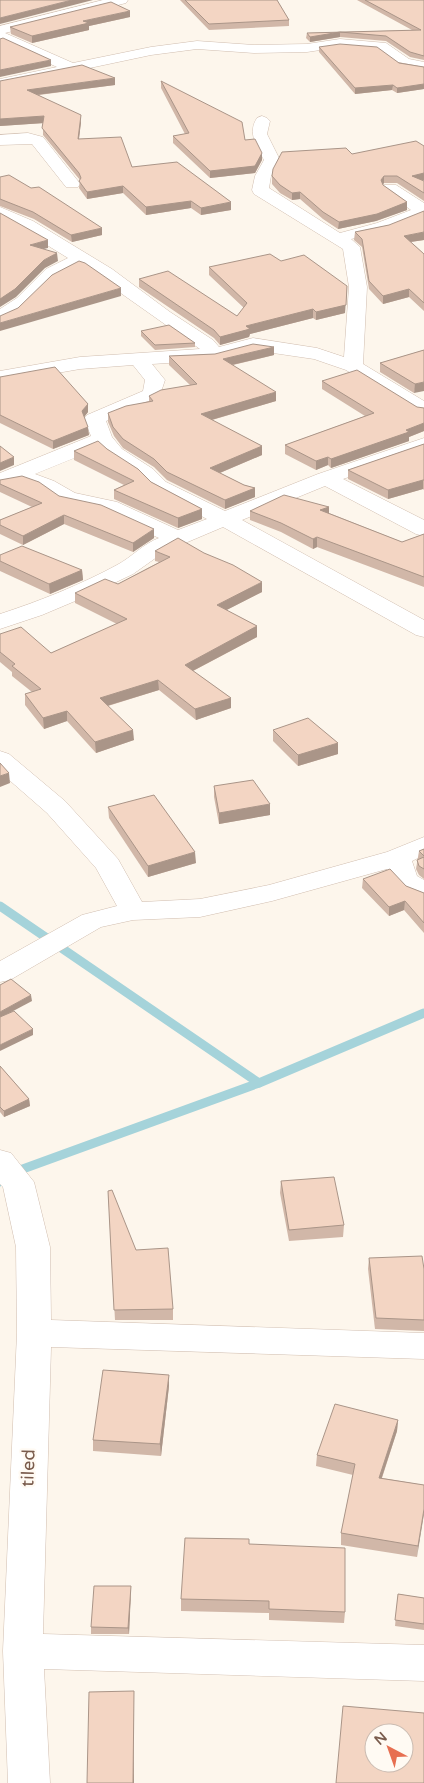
<svg xmlns="http://www.w3.org/2000/svg" width="424" height="1783" viewBox="0 0 424 1783" font-family="'Varela Round',sans-serif">
<style>
.lines{fill:none;stroke-linecap:round;stroke-linejoin:round}
.stream{stroke:#a5d3da;stroke-width:9}
.street-casing{stroke:#d1beb0;stroke-width:1}
.street{fill:#fff;fill-rule:evenodd}
.wall{fill:#d1b7a8}
.shaded-wall{fill:#aa9588}
.building{fill:#f3d5c3;stroke:#aa9588;fill-rule:evenodd}
.labels{text-anchor:middle;dominant-baseline:central;stroke-width:4.5;stroke-linejoin:round;paint-order:stroke}
.near-street-label{font-size:18px;fill:#7a5c4d;stroke:#fffaf3}
</style>
<rect width="100%" height="100%" fill="#fdf6ec"/>
<g class="lines">
<g class="stream">
<polyline points="0,906 259,1083"/>
<polyline points="0,1182 9,1174 259,1083 424,1013"/>
</g>
<defs>
<g id="street">
<polygon points="103,0 128,0 126,3 5,33 73,63 151,47 197,41 254,45 307,44 340,39 386,43 409,59 424,62 424,70 400,66 377,50 362,48 340,47 307,52 254,53 197,49 151,55 0,87 0,79 57,67 0,41 0,26"/>
<path d="M 262,116 L 267,118 L 270,121 L 267,134 L 280,160 L 271,176 L 269,188 L 340,233 L 377,223 L 411,210 L 384,191 L 382,188 L 384,185 L 396,185 L 424,203 L 424,216 L 388,231 L 351,239 L 360,247 L 367,287 L 363,364 L 424,401 L 424,416 L 417,414 L 346,370 L 314,359 L 253,350 L 215,360 L 152,364 L 165,380 L 159,398 L 106,421 L 112,437 L 122,449 L 153,469 L 166,482 L 225,511 L 318,474 L 424,438 L 424,451 L 343,479 L 424,520 L 424,536 L 416,534 L 325,486 L 242,520 L 424,620 L 424,637 L 416,635 L 223,527 L 164,552 L 133,574 L 87,596 L 42,615 L 0,629 L 0,614 C 40,601 80,585 117,565 C 132,557 143,544 159,538 L 102,512 L 60,503 L 40,489 L 23,483 L 0,487 L 0,473 L 91,436 L 84,419 L 87,415 L 143,391 L 145,380 L 133,365 L 80,369 L 0,383 L 0,371 L 80,357 L 200,349 L 81,265 C 74,269 66,272 59,276 C 38,290 26,316 0,323 L 0,309 L 17,298 L 46,269 L 68,258 L 21,229 L 0,218 L 0,207 L 33,221 L 112,269 L 170,312 L 213,340 L 219,347 L 253,338 L 317,348 L 344,357 L 349,287 L 343,249 L 254,194 L 252,190 L 255,176 L 264,160 C 257,146 247,133 257,118 ZM 99,448 L 108,457 L 139,477 L 152,490 L 207,519 L 178,530 L 117,502 L 75,493 L 54,481 L 35,474 Z"/>
<polygon points="28,133 43,137 78,181 80,184 78,187 66,187 32,144 0,145 0,135"/>
<path d="M 0,751 L 9,754 L 65,801 L 118,859 L 142,902 L 200,899 L 269,885 L 387,852 L 424,837 L 424,855 L 412,861 L 417,876 L 424,880 L 424,901 C 406,897 394,886 387,869 L 272,901 L 200,917 L 133,920 L 101,927 L 10,980 L 0,982 L 0,961 L 82,915 L 117,906 L 96,868 L 47,813 L 0,772 Z"/>
<polygon points="0,1150 11,1153 34,1182 50,1247 51,1320 424,1333 424,1359 51,1347 43,1634 424,1645 424,1681 44,1669 50,1783 8,1783 3,1651 17,1333 16,1247 3,1187 0,1184"/>
</g>
</defs>
<use href="#street" class="street-casing"/>
<use href="#street" class="street"/>
</g>
<g class="wall">
<polygon points="180,0 277,0 289,20 289,26 209,30"/>
<polygon points="357,0 424,0 424,60 410,57 386,41 340,37 310,42 306,38 307,33 412,30"/>
<polygon points="130,17 89,26 89,30 32,43 11,34 10,27"/>
<polygon points="319,47 424,67 424,89 397,93 392,90 355,94 319,52"/>
<polygon points="0,81 115,85 39,95 81,122 79,139 132,167 231,210 201,215 191,208 146,215 123,193 87,199 79,188 80,180 43,135 43,123 0,126"/>
<polygon points="161,81 245,140 262,160 255,173 210,178 173,143 173,136 185,134 161,88"/>
<polygon points="424,146 424,180 423,180 424,181 424,201 397,183 384,183 383,185 407,202 407,210 376,221 338,229 323,219 300,199 292,200 280,193 272,184 272,176 352,154"/>
<polygon points="0,177 102,235 72,242 34,219 0,206"/>
<polygon points="389,225 424,240 411,242 424,254 424,311 409,297 383,304 369,289 362,247 354,240 355,232"/>
<polygon points="209,267 345,313 316,320 313,318 250,334 249,337 220,345 214,338 139,287 139,279 237,316 244,308 209,275"/>
<polygon points="141,331 195,343 195,347 155,350 141,336"/>
<polygon points="274,347 274,355 233,365 276,401 212,420 262,446 262,455 220,473 244,485 255,488 255,497 225,509 167,480 154,467 123,448 114,436 108,422 108,413 149,401 149,396 190,385 169,365 169,356 215,354"/>
<polygon points="424,350 414,393 380,372 380,363"/>
<polygon points="0,377 88,404 88,412 84,417 89,435 53,449 0,423"/>
<polygon points="322,381 417,407 424,408 424,431 409,437 409,441 331,468 328,465 316,470 285,454 285,445 365,416 322,389"/>
<polygon points="424,444 424,490 423,489 388,499 348,479 348,470"/>
<polygon points="107,449 151,482 202,509 202,519 178,528 114,499 114,490 124,485 74,460 74,451"/>
<polygon points="0,480 59,496 154,538 133,552 64,524 23,545 0,534 0,520 32,507 0,492"/>
<polygon points="329,507 329,513 402,542 424,534 424,587 317,547 313,549 281,532 250,520 250,511"/>
<polygon points="155,551 262,592 226,610 257,626 257,637 193,671 231,698 231,708 196,720 159,690 108,706 134,740 96,753 67,721 44,729 25,705 25,694 32,692 12,676 12,672 0,662 0,634 51,653 117,624 75,603 75,593 118,584 159,562 155,561"/>
<polygon points="0,555 82,570 83,580 50,594 0,571"/>
<polygon points="273,730 338,754 298,766 273,741"/>
<polygon points="214,787 270,815 219,824 214,797"/>
<polygon points="108,807 196,863 148,877 109,818"/>
<polygon points="424,849 424,879 419,875 416,869 419,851"/>
<polygon points="363,879 406,886 424,893 424,933 404,910 389,916 362,888"/>
<polygon points="0,1066 29,1099 30,1106 4,1117 0,1112"/>
<polygon points="281,1181 344,1225 343,1237 289,1241 280,1193"/>
<polygon points="108,1191 136,1250 173,1309 173,1320 115,1320"/>
<polygon points="369,1258 424,1269 424,1331 375,1329 368,1269"/>
<polygon points="169,1386 161,1456 93,1451 93,1440"/>
<polygon points="398,1420 397,1431 382,1478 424,1485 417,1557 341,1545 341,1533 353,1475 316,1466 317,1455"/>
<polygon points="249,1544 345,1612 344,1623 269,1620 269,1613 181,1611 181,1599"/>
<polygon points="131,1586 129,1634 91,1634 91,1627"/>
<polygon points="398,1594 424,1598 424,1630 395,1626"/>
</g>
<g class="shaded-wall">
<polygon points="72,0 93,0 0,24 0,18"/>
<polygon points="130,11 130,17 89,26 89,30 32,43 32,36 83,21"/>
<polygon points="340,32 340,37 310,42 310,37"/>
<polygon points="51,60 51,66 0,77 0,70"/>
<polygon points="115,78 115,85 28,96 27,90"/>
<polygon points="424,84 424,89 397,93 397,88"/>
<polygon points="393,85 392,90 355,94 355,88"/>
<polygon points="81,115 81,122 78,146 78,139"/>
<polygon points="44,116 45,123 0,126 0,119"/>
<polygon points="262,153 262,160 255,173 210,178 210,171"/>
<polygon points="424,173 424,180 412,183 412,176"/>
<polygon points="384,176 384,183 380,187 381,180"/>
<polygon points="123,186 123,193 87,199 87,192"/>
<polygon points="300,192 300,199 292,200 292,193"/>
<polygon points="191,201 191,208 146,215 146,207"/>
<polygon points="231,202 231,210 201,215 201,208"/>
<polygon points="407,202 407,210 376,221 338,229 339,222"/>
<polygon points="102,228 102,235 72,242 71,235"/>
<polygon points="424,232 424,240 403,243 404,236"/>
<polygon points="48,240 48,248 31,252 30,245"/>
<polygon points="57,253 58,261 45,268 16,297 0,307 0,299 44,260"/>
<polygon points="347,286 345,313 316,320 316,312"/>
<polygon points="121,288 121,296 0,331 0,323"/>
<polygon points="409,289 409,297 383,304 383,296"/>
<polygon points="313,309 313,318 250,334 249,337 220,345 220,337 246,326"/>
<polygon points="274,347 274,355 223,367 223,359"/>
<polygon points="424,382 424,391 414,393 415,384"/>
<polygon points="276,392 276,401 201,423 201,414"/>
<polygon points="88,404 88,412 82,420 82,411"/>
<polygon points="424,423 424,431 409,437 409,441 331,468 331,459"/>
<polygon points="88,427 89,435 53,449 53,441"/>
<polygon points="262,446 262,455 210,477 210,468"/>
<polygon points="14,457 14,465 0,471 0,463"/>
<polygon points="328,457 328,465 316,470 316,461"/>
<polygon points="423,480 423,489 388,499 388,490"/>
<polygon points="255,488 255,497 225,509 225,500"/>
<polygon points="329,507 329,517 320,510"/>
<polygon points="202,509 202,519 178,528 178,518"/>
<polygon points="64,515 64,524 23,545 23,536"/>
<polygon points="154,529 154,538 133,552 133,543"/>
<polygon points="317,537 317,547 313,549 313,539"/>
<polygon points="82,570 83,580 50,594 49,584"/>
<polygon points="262,582 262,592 217,615 217,605"/>
<polygon points="257,626 257,637 185,675 185,665"/>
<polygon points="158,680 159,690 100,708 100,698"/>
<polygon points="231,698 231,708 196,720 195,709"/>
<polygon points="67,711 67,721 44,729 43,718"/>
<polygon points="133,730 134,740 96,753 95,742"/>
<polygon points="338,743 338,754 298,766 298,755"/>
<polygon points="9,773 10,783 0,787 0,776"/>
<polygon points="270,804 270,815 219,824 219,813"/>
<polygon points="195,852 196,863 148,877 148,866"/>
<polygon points="405,901 404,910 389,916 389,907"/>
<polygon points="31,995 32,1001 0,1018 0,1012"/>
<polygon points="33,1029 33,1035 0,1051 0,1045"/>
<polygon points="29,1099 30,1106 4,1117 4,1111"/>
<polygon points="169,1375 169,1386 161,1456 160,1444"/>
<polygon points="398,1420 397,1431 378,1489 379,1478"/>
<polygon points="424,1509 424,1514 417,1557 418,1546"/>
<polygon points="131,1586 131,1592 129,1634 128,1628"/>
<polygon points="134,1691 134,1783 133,1783"/>
</g>
<g class="building">
<polygon points="0,0 72,0 0,18"/>
<polygon points="185,0 277,0 289,20 209,24"/>
<polygon points="365,0 424,0 424,56 410,52 386,36 340,32 310,37 307,33 421,30"/>
<polygon points="111,2 130,11 83,21 89,23 32,36 10,27"/>
<polygon points="3,38 51,60 0,70 0,39"/>
<polygon points="340,44 377,47 399,63 424,67 424,84 397,88 393,85 355,88 319,47"/>
<polygon points="82,65 115,78 27,90 81,115 78,139 121,137 132,167 177,162 231,202 201,208 191,201 146,207 123,186 87,192 79,181 81,178 79,173 42,128 44,116 0,119 0,81"/>
<polygon points="161,81 242,122 245,140 255,139 262,153 255,166 210,171 173,136 189,133"/>
<polygon points="416,141 424,146 424,173 412,176 424,181 424,193 397,176 384,176 381,180 383,185 407,202 377,214 339,222 323,212 300,192 292,193 280,185 272,176 273,169 282,152 346,148 352,154"/>
<polygon points="9,175 31,188 39,187 102,228 71,235 33,212 0,199 0,177"/>
<polygon points="424,211 424,232 404,236 424,254 424,303 409,289 383,296 369,281 362,239 355,232 389,225"/>
<polygon points="0,213 48,240 30,245 57,253 44,260 15,289 0,299"/>
<polygon points="270,254 281,261 304,255 347,286 346,305 316,312 313,309 246,326 250,329 220,337 214,330 139,279 168,271 237,316 247,303 209,267"/>
<polygon points="79,261 85,263 121,288 0,323 0,316 18,308 52,275"/>
<polygon points="169,325 195,343 155,345 141,331"/>
<polygon points="253,344 274,347 223,359 276,392 201,414 262,446 210,468 244,485 255,488 225,500 167,472 154,459 123,439 113,427 108,413 126,406 153,401 149,396 161,390 197,384 169,356 215,354"/>
<polygon points="424,350 424,382 415,384 380,363"/>
<polygon points="55,367 88,404 82,411 88,427 53,441 0,415 0,377"/>
<polygon points="357,370 417,407 424,408 424,423 406,430 409,432 331,459 328,457 316,461 285,445 374,413 322,381"/>
<polygon points="98,441 107,449 138,469 151,482 202,509 178,518 114,490 134,481 74,451"/>
<polygon points="424,444 424,480 423,480 388,490 348,470"/>
<polygon points="0,446 14,457 0,463"/>
<polygon points="22,476 39,482 59,496 101,505 154,529 133,543 64,515 23,536 0,525 0,520 42,503 0,484 0,480"/>
<polygon points="284,495 329,507 320,510 402,542 424,534 424,577 317,537 313,539 281,523 250,511"/>
<polygon points="178,538 204,553 233,565 262,582 217,605 257,626 185,665 231,698 195,709 158,680 100,698 133,730 95,742 67,711 43,718 25,694 41,689 12,666 15,664 0,652 0,634 21,627 51,653 127,619 75,593 105,579 118,584 170,557 155,551"/>
<polygon points="22,546 82,570 49,584 0,561 0,555"/>
<polygon points="308,718 338,743 298,755 273,730"/>
<polygon points="0,763 9,773 0,776"/>
<polygon points="253,780 270,804 219,813 214,786"/>
<polygon points="154,795 195,852 148,866 108,807"/>
<polygon points="424,849 424,856 419,851"/>
<polygon points="424,857 424,869 419,866 417,860"/>
<polygon points="390,869 406,886 424,893 424,923 405,901 389,907 363,879"/>
<polygon points="11,979 31,995 0,1012 0,985"/>
<polygon points="14,1011 33,1029 0,1045 0,1017"/>
<polygon points="0,1066 29,1099 4,1111 0,1107"/>
<polygon points="334,1177 344,1225 289,1230 281,1181"/>
<polygon points="112,1190 136,1250 168,1248 173,1309 114,1310 108,1191"/>
<polygon points="422,1256 424,1269 424,1320 376,1318 369,1258"/>
<polygon points="103,1370 169,1375 160,1444 93,1440"/>
<polygon points="335,1404 398,1420 379,1478 424,1485 424,1509 418,1546 341,1533 355,1464 317,1455"/>
<polygon points="185,1538 249,1539 249,1544 345,1548 345,1612 269,1609 269,1601 181,1599"/>
<polygon points="94,1586 131,1586 128,1628 91,1627"/>
<polygon points="398,1594 424,1598 424,1624 395,1620"/>
<polygon points="134,1691 133,1783 87,1783 89,1692"/>
<path d="M 343,1706 L 424,1713 L 424,1783 L 336,1783 ZM 374,1733 L 404,1733 L 404,1763 L 374,1763 Z"/>
</g>
<g class="labels">
<g class="near-street-label">
<text transform="translate(28 1468) rotate(-88)">tiled</text>
</g>
</g>
<g transform="translate(389 1748) rotate(319)"><circle r="24" fill="#fffaf3" stroke="#cabbb1"/>
<path d="M0-4L9 19L0 12L-9 19Z" fill="#e76f51"/>
<text y="-8" font-size="14" font-weight="bold" text-anchor="middle" fill="#7a5c4d">N</text>
</g>
</svg>
